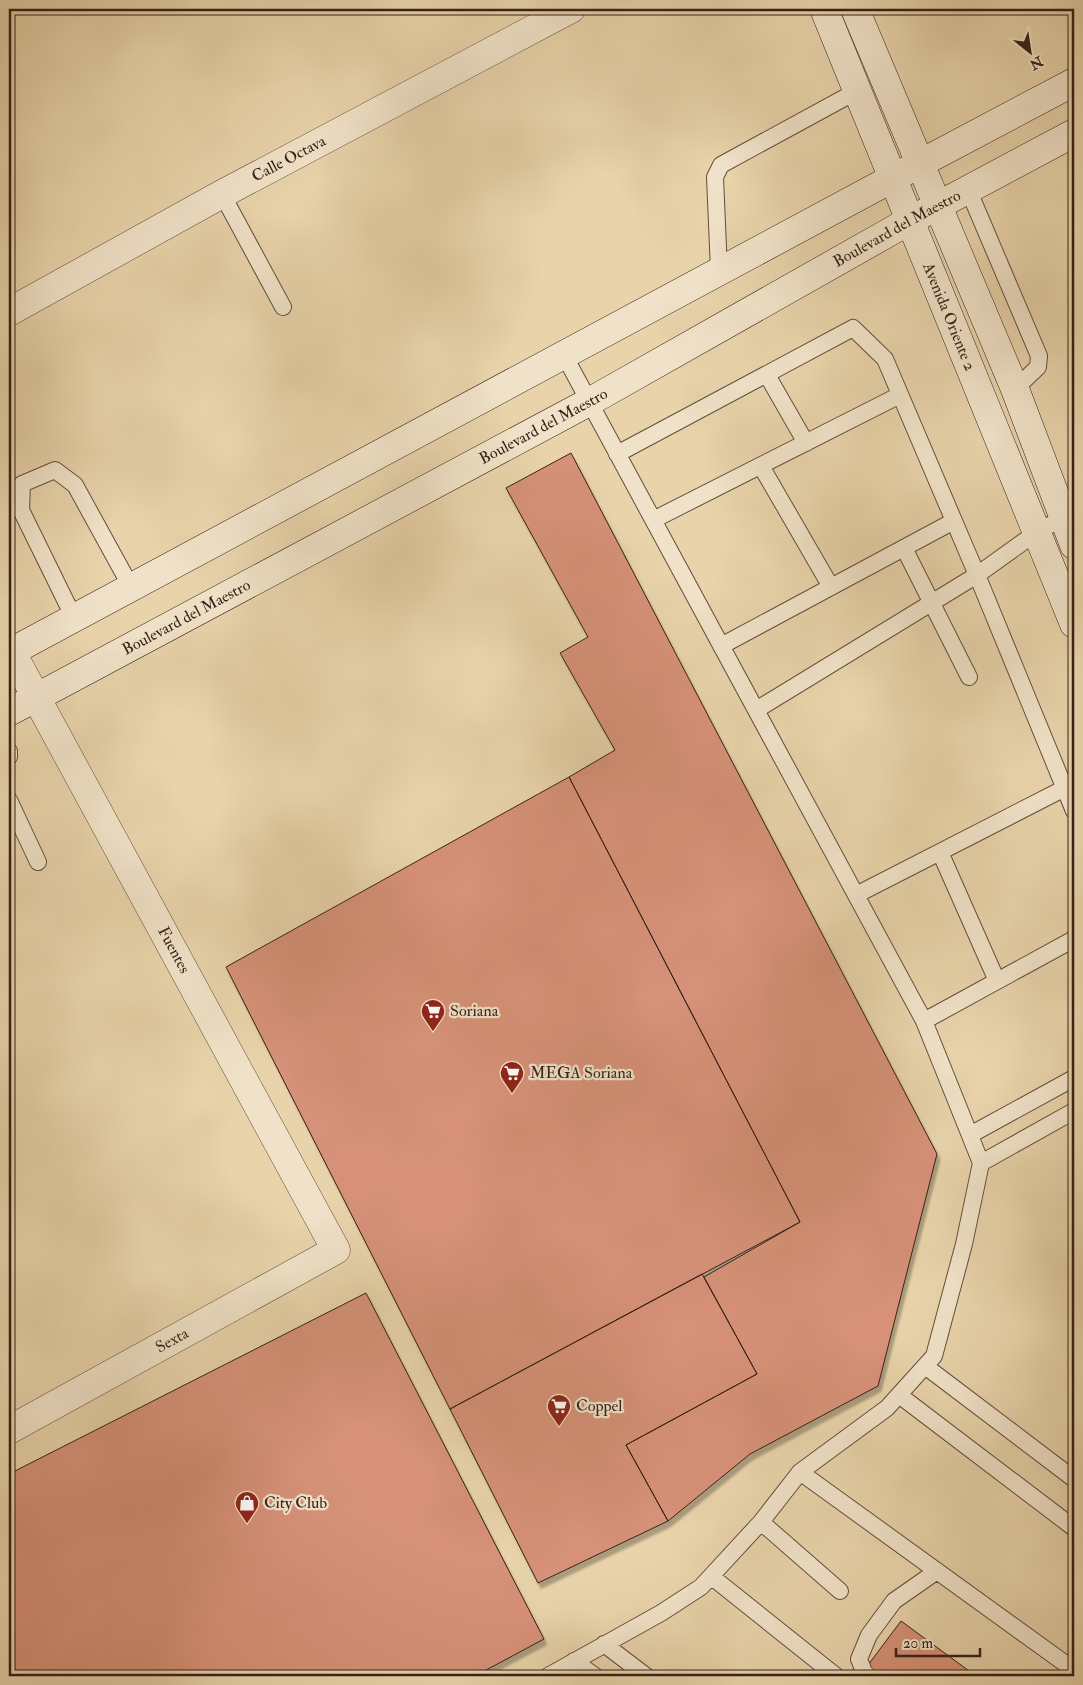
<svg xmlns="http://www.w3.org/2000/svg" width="1083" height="1685" viewBox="0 0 1083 1685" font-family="'IM FELL Double Pica',serif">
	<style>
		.building { fill: #d69178; stroke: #372118; filter: url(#shadow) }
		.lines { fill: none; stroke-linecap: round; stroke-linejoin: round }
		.service-casing { stroke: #634e3c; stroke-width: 18 }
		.minor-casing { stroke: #634e3c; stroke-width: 29 }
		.secondary-casing { stroke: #372118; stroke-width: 29 }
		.service { stroke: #f0e2c8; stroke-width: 16 }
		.minor { stroke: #f0e2c8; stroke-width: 28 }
		.secondary { stroke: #f0e2c8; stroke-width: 28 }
		.labels { text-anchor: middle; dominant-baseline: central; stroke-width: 4.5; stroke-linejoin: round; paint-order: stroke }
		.street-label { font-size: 16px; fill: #372118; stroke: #f0e2c8 }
		.poi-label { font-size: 16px; fill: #372118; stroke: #f0e2c8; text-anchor: start }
	</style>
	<defs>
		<filter id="shadow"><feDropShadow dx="3" dy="5.5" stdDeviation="1" flood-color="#0004"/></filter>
	</defs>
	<rect width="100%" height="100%" fill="#e8d3aa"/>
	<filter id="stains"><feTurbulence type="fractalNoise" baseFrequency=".004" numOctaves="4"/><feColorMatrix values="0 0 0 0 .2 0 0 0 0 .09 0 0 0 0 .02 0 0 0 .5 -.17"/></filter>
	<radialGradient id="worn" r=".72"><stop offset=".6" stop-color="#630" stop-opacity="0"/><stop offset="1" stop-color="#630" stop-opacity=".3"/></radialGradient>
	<path class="building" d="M571 453 937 1154 878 1386 750 1454 668 1521 626 1445 757 1374 704 1277 800 1222 569 777 615 750 560 653 588 637 506 488Z
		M569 777 800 1222 450 1409 226 967Z
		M702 1274 757 1374 626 1445 668 1521 538 1583 450 1409Z
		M366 1293 544 1639 475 1676H9V1474Z
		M901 1621 976 1676H875L868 1665Z"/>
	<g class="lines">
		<g class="service-casing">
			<path id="service" d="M968 189 1039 356 1038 367 1015 389
				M222 194 283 307
				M719 271 715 177 721 165 857 91
				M767 375 806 443
				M617 454 853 328 885 359 977 575 1074 811
				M761 466 831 587
				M653 520 900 395
				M904 548 969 677
				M74 618 21 510 22 484 55 470 75 485 131 587
				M721 646 954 521
				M756 710 977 575 1037 532 1063 518
				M9 751V757
				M9 800 38 862
				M940 852 997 981
				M856 895 1065 788
				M924 1021 1074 939
				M970 1135 1074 1078
				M981 1163 1074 1111
				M925 1366 1074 1479
				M899 1395 1074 1528
				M800 1472 1074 1670
				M761 1522 840 1591
				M712 1577 836 1676
				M604 1644 646 1676
				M574 1661 595 1676
				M548 1676 661 1613 701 1587 761 1522 800 1472 887 1408 934 1356 964 1244 981 1163 924 1021 564 355
				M868 1676 864 1672 859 1659 869 1635 894 1601 937 1571"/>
		</g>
		<g class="minor-casing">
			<g id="minor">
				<path id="s1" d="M9 312 222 194 571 9"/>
				<path id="s2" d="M9 1430 336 1250 11 651"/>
			</g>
		</g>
		<g class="secondary-casing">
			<g id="secondary">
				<path id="s3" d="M824 9 1074 624"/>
				<path d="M855 9 1015 389 1074 545"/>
				<path d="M9 653 921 163 1074 82"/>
				<path id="s4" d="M9 712 589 402 909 221 1074 133"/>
			</g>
		</g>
		<use href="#service" class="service"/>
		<use href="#minor" class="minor"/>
		<use href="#secondary" class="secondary"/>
	</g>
	<defs>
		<g id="supermarket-pin" transform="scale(1.25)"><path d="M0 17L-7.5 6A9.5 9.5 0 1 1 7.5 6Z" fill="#8f2418" stroke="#f0e2c8"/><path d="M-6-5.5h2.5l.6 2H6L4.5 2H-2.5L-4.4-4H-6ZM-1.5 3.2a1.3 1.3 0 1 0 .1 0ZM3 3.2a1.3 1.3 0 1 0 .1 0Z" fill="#fff"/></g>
		<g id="shop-pin" transform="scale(1.25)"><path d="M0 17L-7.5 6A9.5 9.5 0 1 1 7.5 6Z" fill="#8f2418" stroke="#f0e2c8"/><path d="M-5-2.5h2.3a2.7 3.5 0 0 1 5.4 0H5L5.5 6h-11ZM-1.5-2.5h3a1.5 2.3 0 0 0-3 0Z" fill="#fff"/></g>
	</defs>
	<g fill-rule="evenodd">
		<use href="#supermarket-pin" x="433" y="1011"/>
		<use href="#supermarket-pin" x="512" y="1073"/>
		<use href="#supermarket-pin" x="559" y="1406"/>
		<use href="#shop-pin" x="247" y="1503"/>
	</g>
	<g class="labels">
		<g class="street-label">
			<text stroke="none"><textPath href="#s1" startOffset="319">Calle Octava</textPath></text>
			<text stroke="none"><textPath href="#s4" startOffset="1011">Boulevard del Maestro</textPath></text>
			<text stroke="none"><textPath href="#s3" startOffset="332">Avenida Oriente 2</textPath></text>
			<text stroke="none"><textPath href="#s4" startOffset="606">Boulevard del Maestro</textPath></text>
			<text stroke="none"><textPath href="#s4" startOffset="201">Boulevard del Maestro</textPath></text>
			<text transform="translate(174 950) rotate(62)">Fuentes</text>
			<text stroke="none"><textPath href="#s2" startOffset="186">Sexta</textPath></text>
		</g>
		<g class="poi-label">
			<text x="450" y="1011">Soriana</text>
			<text x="530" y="1073">MEGA Soriana</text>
			<text x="576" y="1406">Coppel</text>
			<text x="264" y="1503">City Club</text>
		</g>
	</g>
	<rect width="1083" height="1685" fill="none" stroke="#e8d3aa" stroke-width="30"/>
	<rect x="10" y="10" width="1063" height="1665" fill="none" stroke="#372118" stroke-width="2.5"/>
	<rect x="15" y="15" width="1053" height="1655" fill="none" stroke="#372118"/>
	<g transform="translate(1030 52) rotate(150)" stroke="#f0e2c8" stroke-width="4" paint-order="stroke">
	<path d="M0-4L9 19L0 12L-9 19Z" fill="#372118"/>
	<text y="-8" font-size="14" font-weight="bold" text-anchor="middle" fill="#372118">N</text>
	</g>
	<path d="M896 1648v8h84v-8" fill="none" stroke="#372118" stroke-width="2.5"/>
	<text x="903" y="1648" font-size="15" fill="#372118" stroke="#f0e2c8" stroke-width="4" paint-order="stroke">20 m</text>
	<rect width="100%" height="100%" filter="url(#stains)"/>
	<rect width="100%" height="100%" fill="url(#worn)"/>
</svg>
